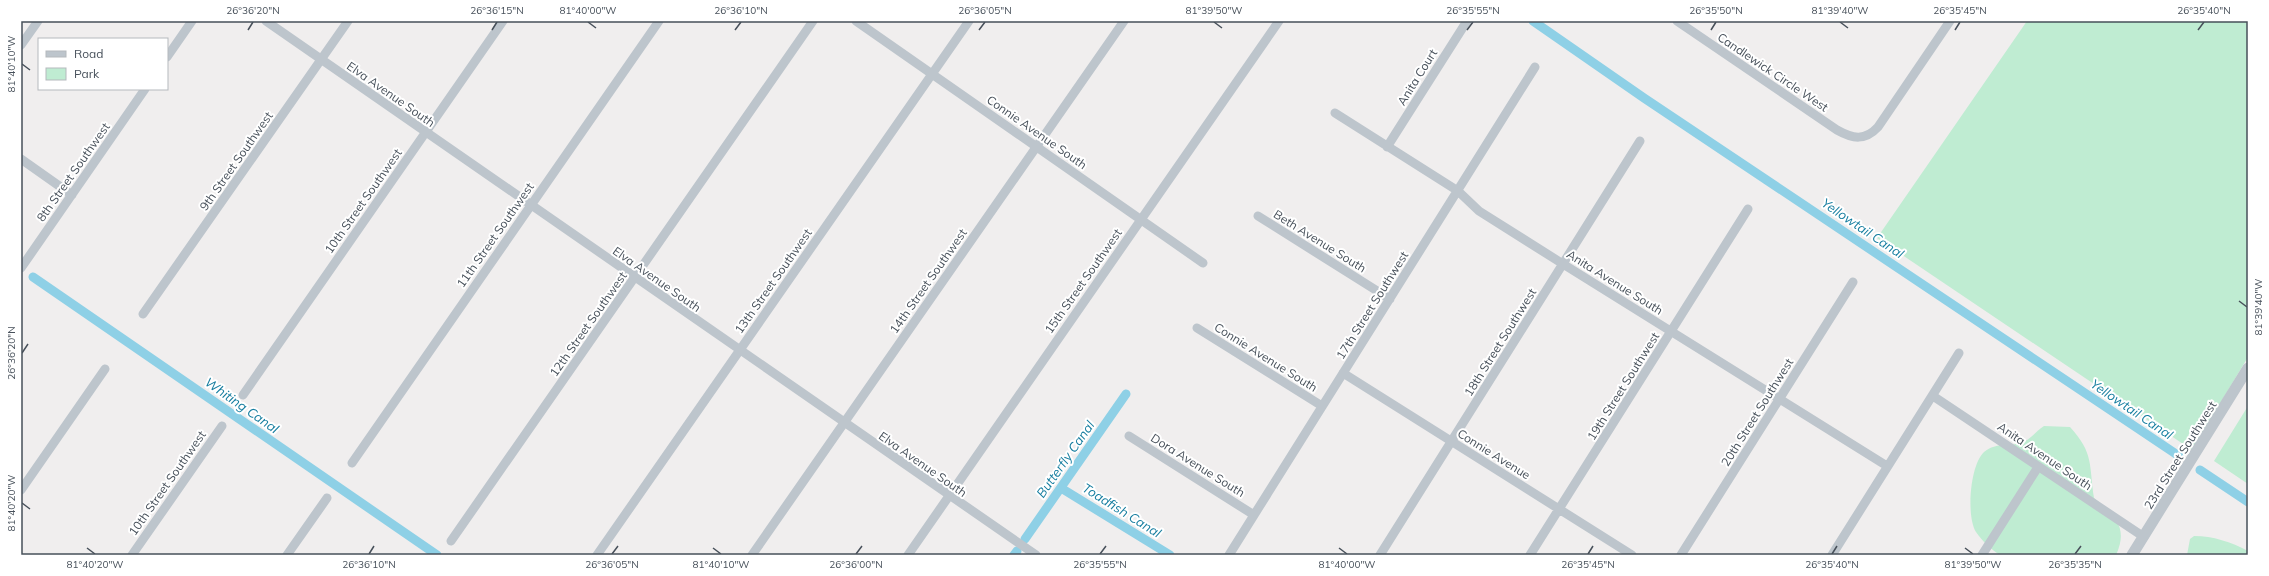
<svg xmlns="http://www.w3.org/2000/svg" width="2269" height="576" viewBox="0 0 2269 576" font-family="Mulish,sans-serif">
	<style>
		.green { fill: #bfecd2 }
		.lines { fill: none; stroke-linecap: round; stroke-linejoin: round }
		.canal { stroke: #8ed0e6; stroke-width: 9 }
		.minor { stroke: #bdc5cc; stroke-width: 9 }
		.tertiary { stroke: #bdc5cc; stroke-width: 11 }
		.ticks { fill: none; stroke: #47505a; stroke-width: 1.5 }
		.labels { text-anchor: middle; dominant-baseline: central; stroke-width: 4; stroke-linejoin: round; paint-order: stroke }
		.street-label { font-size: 12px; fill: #47505a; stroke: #fff }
		.water-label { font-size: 13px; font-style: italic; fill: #157d9f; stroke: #fff }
		.neatline { fill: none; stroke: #47505a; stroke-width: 1.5 }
		.ticks-label { font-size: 10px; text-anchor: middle; fill: #47505a }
	</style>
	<rect width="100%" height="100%" fill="#f0eeee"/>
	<path class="green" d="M2027 21H2248V357L2192 450 1877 238Z
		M2248 406V484L2214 461Z
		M2044 426 2070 427C2094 453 2089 465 2094 498 2114 515 2129 527 2116 555H2000C1991 549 1982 541 1976 532 1966 516 1970 465 1984 452 1997 441 2011 448 2025 441 2032 438 2037 430 2044 426Z
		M2194 536C2213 536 2231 542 2248 551V555H2187L2190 539Z"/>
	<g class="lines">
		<path class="canal" d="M1533 21 1644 98 2179 456
			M33 277 437 555
			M2200 470 2248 502
			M1061 488 1170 555
			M1025 539 1126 394
			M1014 555 1017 551"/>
		<path class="minor" d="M266 21 1036 555
			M856 21 1203 263
			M1677 21 1837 130C1853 139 1865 141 1878 127L1950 21
			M21 45 38 21
			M167 57 192 21
			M1335 113 1458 191 1479 211 1563 264 1887 466
			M1387 147 1467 21
			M21 159 72 195
			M1258 216 1390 299
			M21 268 145 89
			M143 314 348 21
			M1197 328 1322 406
			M1343 373 1632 555
			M243 395 503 21
			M1933 396 2144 537
			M1129 436 1254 515
			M352 463 659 21
			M21 490 105 369
			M451 541 813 21
			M132 555 222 426
			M287 555 327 498
			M597 555 969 21
			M752 555 1124 21
			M908 555 1279 21
			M1229 555 1535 67
			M1380 555 1640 141
			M1530 555 1748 209
			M1681 555 1853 282
			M1832 555 1959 353
			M1982 555 2038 467"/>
		<path class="tertiary" d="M2132 555 2248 368"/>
	</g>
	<path class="ticks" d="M588 22 596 28M1214 22 1222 28M1840 22 1848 28M248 30 253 22M492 30 497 22M735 30 741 22M979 30 985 22M1467 30 1473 22M1711 30 1716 22M1955 30 1960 22M2198 30 2204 22M22 64 30 70M2239 301 2247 307M22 353 28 344M22 503 30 509M87 548 95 554M713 548 721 554M1339 548 1347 554M1965 548 1973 554M369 554 374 546M612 554 618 546M856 554 862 546M1100 554 1106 546M1588 554 1593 546M1832 554 1837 546M2075 554 2081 546"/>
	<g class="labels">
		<g class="street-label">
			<text transform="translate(1773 72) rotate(34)">Candlewick Circle West</text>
			<text transform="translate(1417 77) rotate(-58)">Anita Court</text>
			<text transform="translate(391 94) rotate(35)">Elva Avenue South</text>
			<text transform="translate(1037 132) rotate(35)">Connie Avenue South</text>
			<text transform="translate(236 161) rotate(-55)">9th Street Southwest</text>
			<text transform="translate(73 172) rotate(-55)">8th Street Southwest</text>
			<text transform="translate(363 201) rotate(-55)">10th Street Southwest</text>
			<text transform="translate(495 235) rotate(-55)">11th Street Southwest</text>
			<text transform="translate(1320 241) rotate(32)">Beth Avenue South</text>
			<text transform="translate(657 279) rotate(35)">Elva Avenue South</text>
			<text transform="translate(773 281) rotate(-55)">13th Street Southwest</text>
			<text transform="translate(928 281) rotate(-55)">14th Street Southwest</text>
			<text transform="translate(1083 281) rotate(-55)">15th Street Southwest</text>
			<text transform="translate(1615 282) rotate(32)">Anita Avenue South</text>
			<text transform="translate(1372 305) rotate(-58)">17th Street Southwest</text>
			<text transform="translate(588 324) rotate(-55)">12th Street Southwest</text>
			<text transform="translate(1500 342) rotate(-58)">18th Street Southwest</text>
			<text transform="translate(1266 357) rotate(32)">Connie Avenue South</text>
			<text transform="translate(1623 386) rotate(-58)">19th Street Southwest</text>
			<text transform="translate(1757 412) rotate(-58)">20th Street Southwest</text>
			<text transform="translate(1494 454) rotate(32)">Connie Avenue</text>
			<text transform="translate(2180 455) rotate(-58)">23rd Street Southwest</text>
			<text transform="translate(2045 456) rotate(34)">Anita Avenue South</text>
			<text transform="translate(923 464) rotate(35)">Elva Avenue South</text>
			<text transform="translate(1198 465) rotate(32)">Dora Avenue South</text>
			<text transform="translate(167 483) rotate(-55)">10th Street Southwest</text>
		</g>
		<g class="water-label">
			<text transform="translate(1863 228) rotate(34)">Yellowtail Canal</text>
			<text transform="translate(242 405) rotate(35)">Whiting Canal</text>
			<text transform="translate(2132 409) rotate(34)">Yellowtail Canal</text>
			<text transform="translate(1065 459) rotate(-55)">Butterfly Canal</text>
			<text transform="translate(1122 510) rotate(32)">Toadfish Canal</text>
		</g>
	</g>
	<rect width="2269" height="576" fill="none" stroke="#ffffff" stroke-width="44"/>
	<rect x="38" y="38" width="130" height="52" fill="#ffffff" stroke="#b5b9bd"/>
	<rect x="46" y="51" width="20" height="6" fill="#bdc5cc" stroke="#b5b9bd"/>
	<text x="74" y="58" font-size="12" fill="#47505a">Road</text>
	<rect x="46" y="68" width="20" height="12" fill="#bfecd2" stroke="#b5b9bd"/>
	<text x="74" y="78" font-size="12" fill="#47505a">Park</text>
	<rect x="22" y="22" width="2225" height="532" class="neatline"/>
	<g class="ticks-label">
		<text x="253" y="14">26°36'20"N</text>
		<text x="497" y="14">26°36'15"N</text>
		<text x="588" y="14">81°40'00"W</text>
		<text x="741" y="14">26°36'10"N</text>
		<text x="985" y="14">26°36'05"N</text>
		<text x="1214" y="14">81°39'50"W</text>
		<text x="1473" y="14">26°35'55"N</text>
		<text x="1716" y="14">26°35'50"N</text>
		<text x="1840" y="14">81°39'40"W</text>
		<text x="1960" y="14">26°35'45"N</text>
		<text x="2204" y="14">26°35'40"N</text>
		<text transform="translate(11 64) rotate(-90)" y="4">81°40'10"W</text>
		<text transform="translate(2258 307) rotate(-90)" y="4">81°39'40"W</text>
		<text transform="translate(11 353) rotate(-90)" y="4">26°36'20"N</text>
		<text transform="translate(11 503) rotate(-90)" y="4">81°40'20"W</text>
		<text x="95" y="568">81°40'20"W</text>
		<text x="369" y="568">26°36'10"N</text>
		<text x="612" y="568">26°36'05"N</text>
		<text x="721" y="568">81°40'10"W</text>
		<text x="856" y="568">26°36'00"N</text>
		<text x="1100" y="568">26°35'55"N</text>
		<text x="1347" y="568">81°40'00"W</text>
		<text x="1588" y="568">26°35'45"N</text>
		<text x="1832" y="568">26°35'40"N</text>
		<text x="1973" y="568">81°39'50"W</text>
		<text x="2075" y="568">26°35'35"N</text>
	</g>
</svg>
